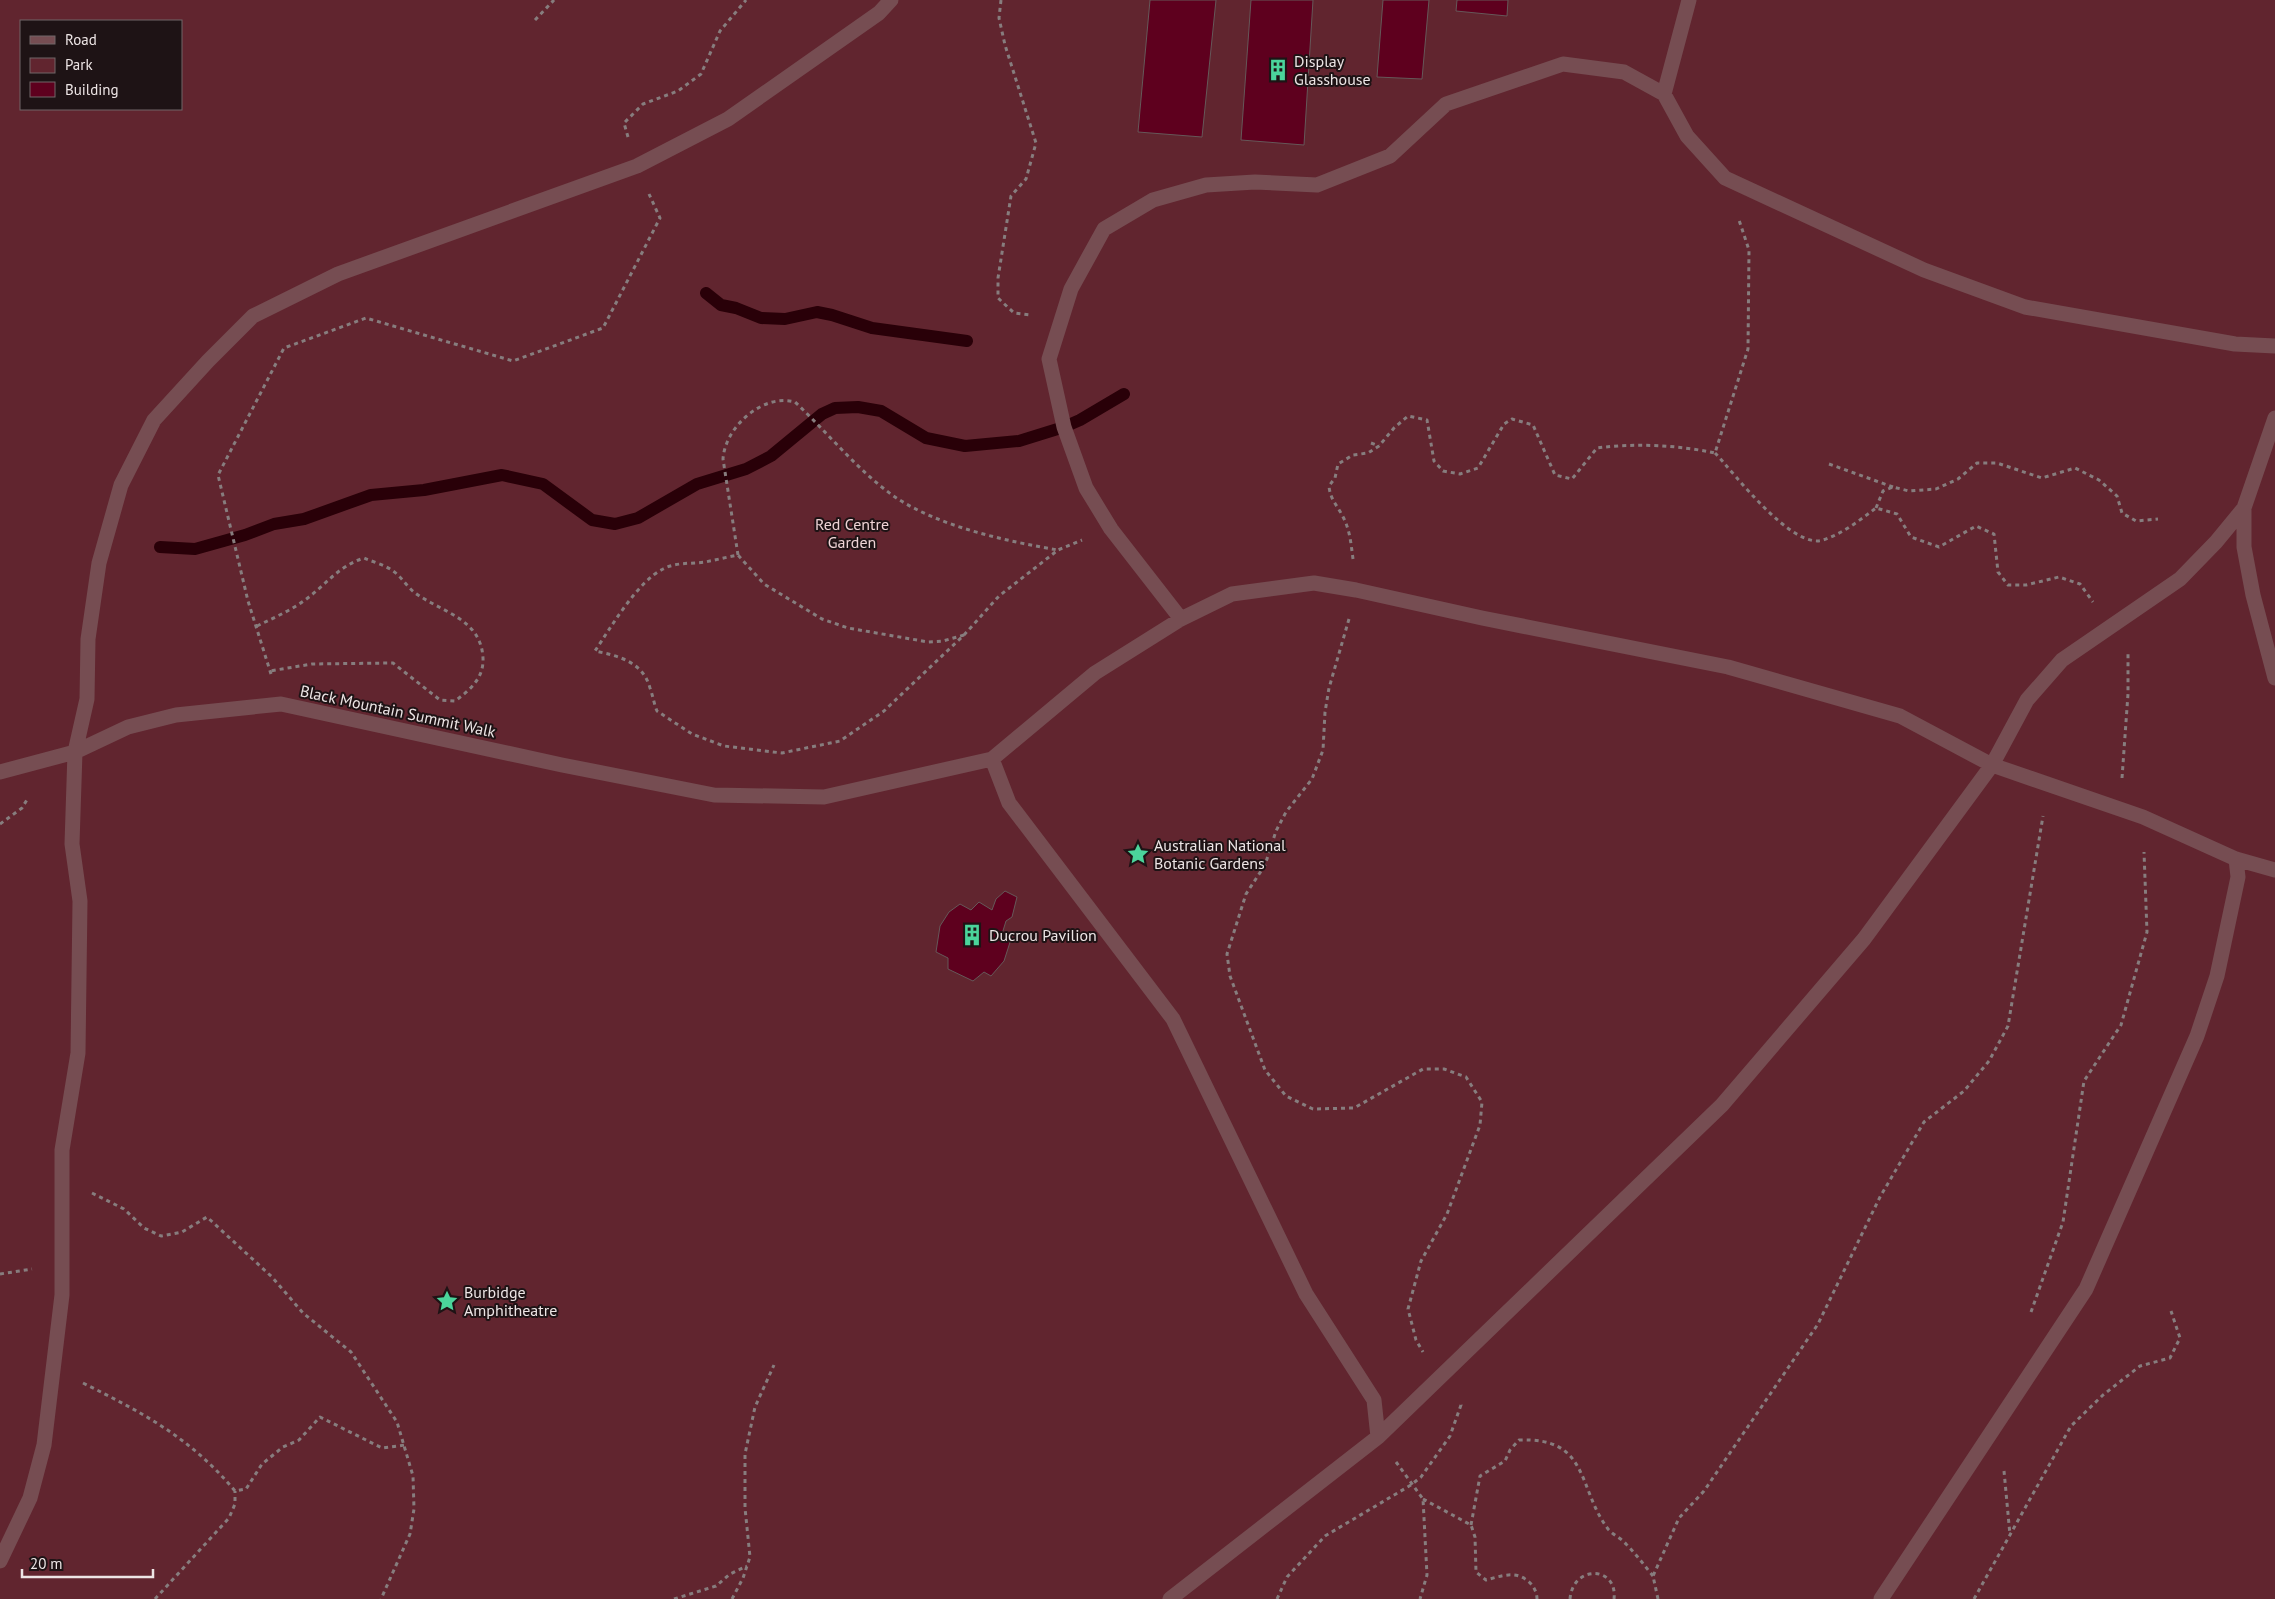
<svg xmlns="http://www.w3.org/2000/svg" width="2275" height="1599" viewBox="0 0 2275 1599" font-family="'PT Sans',sans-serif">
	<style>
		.green { fill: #61252f; fill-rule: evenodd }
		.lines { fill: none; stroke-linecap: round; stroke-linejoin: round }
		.stream { stroke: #290008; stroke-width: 12 }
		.building { fill: #5e001e; stroke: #665859 }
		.path { stroke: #877d7e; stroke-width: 3; stroke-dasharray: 4 4; stroke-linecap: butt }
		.minor { stroke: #764d52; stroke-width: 15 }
		.labels { text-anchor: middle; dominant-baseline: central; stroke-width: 4; stroke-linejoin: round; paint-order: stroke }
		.poi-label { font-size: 16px; fill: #ede5e5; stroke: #1e1315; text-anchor: start }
		.park-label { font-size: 16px; fill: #eed3d5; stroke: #1e1315 }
		.street-label { font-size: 16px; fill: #ede5e5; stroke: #1e1315 }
	</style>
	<rect width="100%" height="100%" fill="#281d1e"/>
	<path class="green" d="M0 0H2275V1599H0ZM21 21H181V109H21Z"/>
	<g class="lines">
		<path class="stream" d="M706 293 721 305 736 308 761 318 785 319 817 312 832 315 872 328 967 341
			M160 547 195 549 245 535 274 524 304 519 371 495 424 490 502 475 543 484 592 520 615 524 638 518 697 484 746 469 771 456 822 414 835 408 858 407 881 411 926 438 965 446 1019 441 1064 427 1080 420 1124 394"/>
	</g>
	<path class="building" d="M1150 0H1216L1202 137 1138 132Z
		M1251 0H1313L1304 145 1241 140Z
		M1383 0H1429L1422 79 1377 77Z
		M1457 0H1508L1507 16 1456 11Z
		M1005 891 1017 897 1012 917 1006 921 1002 934 1012 936 1004 961 991 976 984 972 973 981 948 969V958L936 952 940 926 949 912 960 904 971 910 979 902 992 910 996 899Z"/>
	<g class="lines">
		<path class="path" d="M1001 0 999 18 1005 45 1036 143 1026 179 1011 196 998 278V298L1014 313 1031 315
			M535 20 554 0
			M628 137 624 123 643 104 678 91 701 74 720 31 746 0
			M1371 443 1379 446
			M1715 453C1735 474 1792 550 1823 540 1842 534 1860 520 1876 508L1897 514 1911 537 1939 547 1976 526 1994 534 1998 572 2008 585H2026L2059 577 2080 584 2093 602
			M1829 464 1893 487
			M1876 508 1883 491 1893 487 1909 491 1936 489 1958 479 1977 463H1997L2042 478 2075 468 2099 480 2117 496 2122 513 2136 521 2158 519
			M738 555 723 459C725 427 763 393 795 402 828 433 858 471 895 497 940 527 1006 541 1058 550
			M1353 559C1351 544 1350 529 1342 515 1337 505 1330 499 1329 486L1335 478 1338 464 1353 455 1368 453 1379 446 1394 428 1408 416 1427 420 1434 461 1443 471 1460 474 1478 468 1504 424 1512 419 1533 425 1555 475 1572 479 1597 448C1634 443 1678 445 1715 453L1748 349 1749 250 1739 220
			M1349 619 1329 688 1325 712 1323 750 1312 779 1286 812 1276 831 1265 865 1246 894 1227 954 1230 976 1265 1070 1286 1096 1313 1109 1354 1108 1423 1069H1444L1466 1077 1482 1102 1480 1125 1447 1214 1421 1261 1408 1309 1416 1340 1423 1352
			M257 626C273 618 290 611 305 600 327 584 337 567 364 558 373 562 385 565 393 571 402 577 408 589 418 595 445 613 481 620 483 658 484 678 470 690 455 701L440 700 393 663 312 664 270 671
			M964 635 943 641 928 642 848 628 822 619 764 584 738 555C727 557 716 560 705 562 691 564 676 562 663 569 638 581 611 627 595 651 619 656 643 662 650 688 653 696 654 704 657 711L692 734 724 746 782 753 840 741 884 711 964 635 999 596 1058 550 1082 540
			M271 674 248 601 218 475 284 348 366 318 513 361 603 328 660 218 649 194
			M2122 778 2128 694V652
			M0 824 22 808 28 798
			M92 1193 124 1209 144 1228 161 1236 182 1232 207 1217 272 1277 303 1313 351 1352 397 1422 413 1476 414 1509 410 1534 381 1599
			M0 1274 32 1269
			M2031 1312 2063 1222 2084 1081 2121 1025 2147 932 2144 852
			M83 1383C143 1413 191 1438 235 1491L246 1489 262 1464 283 1447 299 1440 320 1417 382 1448 405 1445
			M1396 1462 1423 1499 1427 1575 1420 1599
			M2004 1471 2010 1535
			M1423 1499 1471 1525 1475 1537 1476 1572 1486 1580C1494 1578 1505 1574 1514 1575 1526 1576 1537 1587 1537 1599
			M1471 1525 1480 1476 1505 1461 1510 1450 1519 1440C1590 1437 1577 1488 1608 1529 1613 1535 1621 1538 1626 1544 1636 1554 1644 1565 1653 1576
			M155 1599 229 1518 235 1504V1491
			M674 1599 716 1586 730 1574 747 1566
			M732 1599 743 1578 750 1557 745 1508V1454L755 1407 774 1365
			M1277 1599 1287 1577 1325 1536 1411 1485 1421 1477 1450 1436 1461 1405 1459 1402
			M1570 1599C1573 1564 1618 1566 1614 1599
			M1658 1599 1653 1576 1679 1518 1704 1491 1818 1324 1880 1197 1924 1122 1964 1091 1989 1061 2008 1026 2043 816
			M1974 1599 2071 1426 2103 1395 2140 1366 2170 1358 2180 1338 2171 1311"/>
		<path class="minor" d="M1689 0 1664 94 1687 136 1725 178 1924 270 2025 307 2235 344 2275 346
			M2275 418 2244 508V547L2253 595 2275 678
			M1181 619 1111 529 1086 488 1064 427 1049 359 1071 289 1104 229 1153 200 1206 185 1255 182 1317 185 1390 156 1446 104 1563 64 1624 72 1664 94
			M992 759 1009 803 1173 1019 1306 1294 1374 1400 1378 1437
			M0 772 75 752 128 727 176 715 281 704 562 765 714 795 824 797 992 759 1095 673 1181 619 1232 594 1314 583 1356 590 1482 618 1728 667 1900 716 1992 765 2027 700 2062 660 2180 579 2216 542 2244 508
			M0 1561 30 1498 44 1445 62 1295V1150L78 1053 80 901 72 844 75 752 87 699 88 639 99 563 121 485 154 420 208 361 253 316 338 274 637 166 728 119 879 13 891 0
			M1170 1599 1378 1437 1722 1105 1864 939 1992 765 2143 817 2236 859 2275 870
			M1881 1599 2086 1289 2197 1036 2217 976 2238 877 2236 859"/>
	</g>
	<defs>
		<g id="building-bare" transform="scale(1.725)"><path d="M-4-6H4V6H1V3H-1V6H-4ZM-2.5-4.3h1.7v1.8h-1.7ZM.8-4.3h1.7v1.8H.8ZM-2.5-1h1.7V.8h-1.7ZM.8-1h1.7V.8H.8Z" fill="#4bd49b" stroke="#1e1315" stroke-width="2.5" paint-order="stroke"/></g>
		<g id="sight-bare" transform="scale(1.725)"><path d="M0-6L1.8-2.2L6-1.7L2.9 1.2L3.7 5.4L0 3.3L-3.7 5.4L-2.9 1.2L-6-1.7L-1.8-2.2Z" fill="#4bd49b" stroke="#1e1315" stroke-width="2.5" paint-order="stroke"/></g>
	</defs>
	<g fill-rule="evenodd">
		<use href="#building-bare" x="1278" y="70"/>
		<use href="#sight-bare" x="1138" y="854"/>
		<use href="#building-bare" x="972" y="935"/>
		<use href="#sight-bare" x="447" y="1301"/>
	</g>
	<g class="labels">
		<g class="poi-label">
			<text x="1294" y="61">Display<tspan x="1294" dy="18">Glasshouse</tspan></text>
			<text x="1154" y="845">Australian National<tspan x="1154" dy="18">Botanic Gardens</tspan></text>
			<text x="989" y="935">Ducrou Pavilion</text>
			<text x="464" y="1292">Burbidge<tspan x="464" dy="18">Amphitheatre</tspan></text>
		</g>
		<g class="park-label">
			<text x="852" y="524">Red Centre<tspan x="852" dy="18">Garden</tspan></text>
		</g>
		<g class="street-label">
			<text transform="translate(398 711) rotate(12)">Black Mountain Summit Walk</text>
		</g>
	</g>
	<rect x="20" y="20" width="162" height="90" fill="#1e1315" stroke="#716768"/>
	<rect x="30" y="36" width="25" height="8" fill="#764d52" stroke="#716768"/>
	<text x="65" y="45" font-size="15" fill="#ede5e5">Road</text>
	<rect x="30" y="58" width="25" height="15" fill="#61252f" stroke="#716768"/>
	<text x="65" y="70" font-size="15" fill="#ede5e5">Park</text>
	<rect x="30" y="82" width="25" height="15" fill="#5e001e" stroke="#716768"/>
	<text x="65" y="95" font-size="15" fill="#ede5e5">Building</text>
	<path d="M22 1569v8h131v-8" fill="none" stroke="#ede5e5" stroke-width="2.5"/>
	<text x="30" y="1569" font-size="15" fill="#ede5e5" stroke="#1e1315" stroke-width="4" paint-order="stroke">20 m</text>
</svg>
